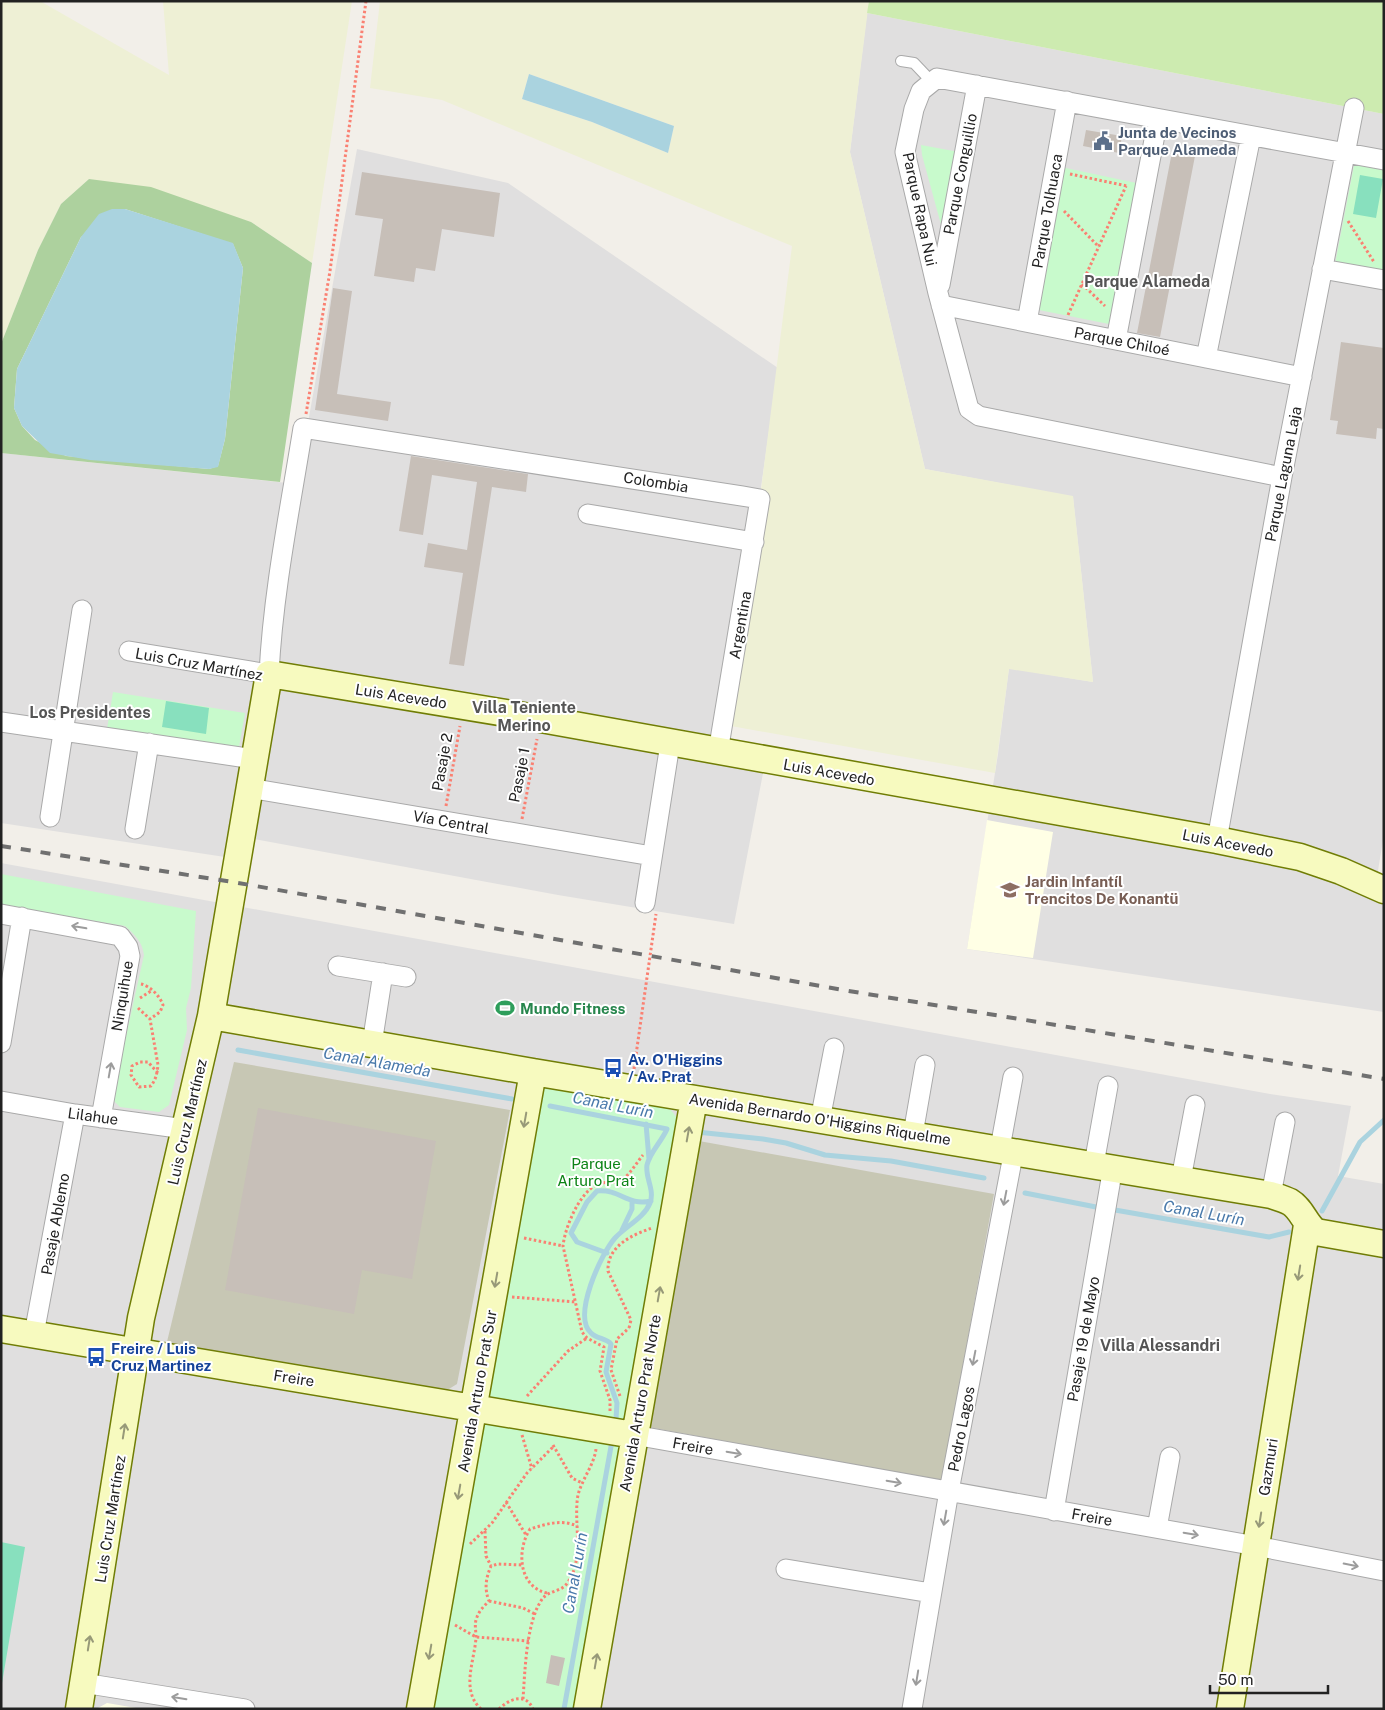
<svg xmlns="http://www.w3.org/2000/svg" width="1385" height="1710" viewBox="0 0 1385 1710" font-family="'Public Sans',sans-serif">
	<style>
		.residential { fill: #e0dfdf }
		.education { fill: #ffffe5 }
		.construction { fill: #c7c7b4 }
		.farmland { fill: #eef0d5; fill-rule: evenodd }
		.grass { fill: #cdebb0 }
		.forest { fill: #add19e; fill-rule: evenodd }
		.park { fill: #c8facc }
		.pitch { fill: #88e0be }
		.water { fill: #aad3df }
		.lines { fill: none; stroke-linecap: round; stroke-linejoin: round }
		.stream { stroke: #aad3df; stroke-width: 5 }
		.building { fill: #c7bfb8 }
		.lane-casing { stroke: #a9a9a9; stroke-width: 12 }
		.street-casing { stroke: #a9a9a9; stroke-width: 21 }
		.secondary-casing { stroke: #707d05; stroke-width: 29 }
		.path { stroke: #fa8072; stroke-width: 3; stroke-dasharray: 2.5 2.5; stroke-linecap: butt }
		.lane { stroke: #fff; stroke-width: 10 }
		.street { stroke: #fff; stroke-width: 19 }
		.secondary { stroke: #f7fabf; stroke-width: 26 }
		.rail { stroke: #707070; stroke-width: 4; stroke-dasharray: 10 10; stroke-linecap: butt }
		.oneway { stroke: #9c9c9c }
		.oneway2 { stroke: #979978 }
		.labels { text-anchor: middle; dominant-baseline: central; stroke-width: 4; stroke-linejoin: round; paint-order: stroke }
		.service-label { font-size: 15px; font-weight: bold; fill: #4e5e75; stroke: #fff; text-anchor: start }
		.street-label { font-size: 15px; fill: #222; stroke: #fff }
		.education-label { font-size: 15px; font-weight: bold; fill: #785e54; stroke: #fff; text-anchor: start }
		.leisure-label { font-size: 15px; font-weight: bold; fill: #27864d; stroke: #fff; text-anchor: start }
		.transit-label { font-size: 15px; font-weight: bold; fill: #164399; stroke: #fff; text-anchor: start }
		.park-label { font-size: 15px; fill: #0c8416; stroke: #fff }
		.neighbourhood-label { font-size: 16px; font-weight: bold; fill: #555; stroke: #fff }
		.water-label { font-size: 16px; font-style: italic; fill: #4a7aab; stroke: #fff }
	</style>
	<rect width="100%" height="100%" fill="#f2efe9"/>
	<path class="residential" d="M867 13 1384 114V834L1374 895 1384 899V1012L967 949 998 754 1009 668 1093 682 1073 497 925 469 850 152Z
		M357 149 508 183 778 368 759 501 715 759 764 768 734 924 558 895 227 834 225 857 1 823V453L297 484Z
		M1 863 1270 1094 1351 1106 1338 1176 1384 1184V1709H1Z"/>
	<path class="education" d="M987 820 1053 832 1033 958 967 949Z
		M107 1703 142 1709H96Z"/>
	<path class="construction" d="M234 1062 510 1110 457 1384 444 1392 166 1346Z
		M699 1141 994 1194 942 1481 648 1427Z"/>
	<path class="farmland" d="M1 1H40L169 75 163 1H352L312 263 251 222 89 179 61 204 38 250 1 344Z
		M380 1H869L850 152 925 469 1073 496 1093 682 1009 669 995 773 731 726 792 246 442 100 370 88ZM529 74 674 126 668 153 592 122 522 99Z"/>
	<path class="grass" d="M869 1H1384V114L867 13Z"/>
	<path class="forest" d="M89 179 151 187 251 222 312 263 280 482 1 453V344L38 250 61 204ZM125 209 233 244 243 268 225 439 218 466 209 469 66 456 35 440 22 426 14 408 17 369 81 237Z"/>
	<path class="park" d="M921 145 959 152 943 232 922 155Z
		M1355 160 1384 165 1383 271 1334 269Z
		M1061 167 1141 184 1114 325 1034 309Z
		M113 692 245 713 239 747 234 750 107 729Z
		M1 874 196 911 191 988 186 1008 187 1030 169 1105 159 1112 120 1107 112 1099 144 955C142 941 135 935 125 926L1 905Z
		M550 1088 660 1107 671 1110 677 1118 573 1709H429L542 1090Z"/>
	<path class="pitch" d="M1360 175 1383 179 1376 218 1353 214Z
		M166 701 209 708 206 734 162 727Z
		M1 1542 25 1547 1 1689Z"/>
	<path class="water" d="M529 74 674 126 668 153 592 122 522 99Z
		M112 209H125L233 243 243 268 225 439 218 467 209 469 90 460 50 453 22 426 14 408 17 369 81 237 99 214Z"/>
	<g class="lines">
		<path class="stream" d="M238 1050 512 1099
			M550 1106 667 1129C662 1141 650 1152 647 1165 645 1178 655 1190 650 1203 644 1218 626 1226 615 1238 601 1254 572 1316 591 1333 597 1339 606 1338 611 1344L606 1372 617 1403 616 1419
			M646 1124 649 1159
			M697 1132 763 1139 786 1143 825 1155 891 1161 984 1178
			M1025 1193 1096 1207
			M1115 1210 1269 1237 1289 1232
			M1322 1211 1360 1142 1384 1120
			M622 1230 632 1209V1202
			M607 1253 577 1242 571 1233 587 1202 597 1191C621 1189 626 1206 651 1201
			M564 1709 612 1441"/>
	</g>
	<path class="building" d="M1086 130 1122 136 1119 153 1083 146Z
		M1172 152 1195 156 1160 337 1137 333Z
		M362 172 500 193 494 237 442 229 435 271 416 268 414 282 374 276 383 219 355 215Z
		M333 288 352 291 337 394 391 402 388 421 315 410Z
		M1341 342 1384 348V429L1377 428 1376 439 1336 434 1338 421 1330 420Z
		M411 456 528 474 526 492 492 487 464 666 449 664 463 573 424 567 428 543 467 550 477 482 432 475 423 535 399 531Z
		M258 1108 436 1141 412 1279 362 1270 354 1314 225 1290Z
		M551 1655 565 1658 559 1686 546 1683Z"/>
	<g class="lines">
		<g class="lane-casing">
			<path id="lane" d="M901 61 914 63 932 82"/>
		</g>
		<g class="street-casing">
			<path id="street" d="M1322 269 1384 280
				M940 285 977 85
				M941 305 1302 377
				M1027 322 1067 101
				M1116 340 1158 119
				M1206 358 1251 136
				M1282 477 979 416 969 409 938 293 905 152 914 109 921 91 937 78 1384 160
				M588 514 754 542
				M129 651 269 674C273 592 290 509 303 428L742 496 760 499 718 752
				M1 722 254 759
				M249 788 652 856
				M50 817 82 610
				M135 829 149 743
				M1217 840 1282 477 1354 108
				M645 903 670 744
				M1 914 120 936 128 947 130 956 101 1118
				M338 966 406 977
				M1 1043 22 917
				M372 1044 383 973
				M1 1101 75 1114 185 1129
				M820 1120 834 1048
				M913 1134 925 1065
				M1000 1148 1013 1077
				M1094 1164 1108 1086
				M1181 1179 1195 1105
				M1271 1195 1285 1122
				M34 1334 75 1114
				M634 1435 1256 1546 1384 1571
				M1054 1511 1113 1167
				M1157 1528 1170 1457
				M786 1569 931 1593
				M83 1683 245 1709
				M912 1709 949 1491 1014 1150"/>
		</g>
		<g class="secondary-casing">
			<path id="secondary" d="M211 1016 533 1072 1271 1195C1277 1197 1284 1199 1290 1202 1302 1209 1305 1224 1316 1232L1384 1244
				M1 1329 634 1435
				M79 1709 141 1318 211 1016 269 674 524 716 1217 840 1300 857 1341 871 1384 890
				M420 1709 533 1072
				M587 1709 694 1099
				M1230 1709 1307 1225"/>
		</g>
		<path class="path" d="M1070 174 1127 186
			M1064 211 1099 247
			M1348 221 1374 262
			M1082 284 1105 306
			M1068 315 1126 186
			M306 414 330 271 366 1
			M446 806 460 726
			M522 819 537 739
			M141 984C150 986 160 996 163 1005L160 1012 150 1019 158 1065C157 1074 156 1079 151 1086L139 1087 131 1075 132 1066 140 1062H148L158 1073
			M140 998 151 991
			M138 1008 150 1019
			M634 1069 656 914
			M524 1238 563 1246
			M512 1297 576 1302
			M629 1328 631 1320 608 1271C607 1246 632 1235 652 1228
			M527 1396 568 1351 587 1338
			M620 1396 611 1370 617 1339 629 1328
			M610 1411V1400L600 1371 604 1347 587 1338 582 1332 563 1246C565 1227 579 1194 596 1185 604 1180 614 1185 623 1179 631 1173 637 1162 643 1155
			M522 1435 532 1469
			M553 1445 572 1478 582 1483
			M506 1502 526 1535
			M485 1531 486 1556 491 1566
			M470 1544 492 1523 527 1473 553 1447
			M547 1593C519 1587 516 1551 530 1529 547 1524 560 1519 577 1526
			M489 1601 523 1608 535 1614
			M455 1625 476 1637 529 1641
			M523 1699C525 1672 526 1620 543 1598 550 1590 562 1592 568 1582 585 1557 573 1522 578 1495 582 1479 594 1465 596 1449
			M481 1709C460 1690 475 1660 476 1637 476 1630 474 1624 477 1617 479 1611 484 1606 489 1601 484 1588 486 1578 491 1566L498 1564 523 1565
			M499 1709C509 1699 526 1692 533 1709"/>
		<use href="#lane" class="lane"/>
		<use href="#street" class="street"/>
		<use href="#secondary" class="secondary"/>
		<path class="rail" d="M1 846 233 882 843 990 1384 1079"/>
	</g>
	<defs><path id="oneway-shaft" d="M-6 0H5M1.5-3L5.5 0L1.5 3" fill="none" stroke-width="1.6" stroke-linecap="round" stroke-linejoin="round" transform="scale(1.25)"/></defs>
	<g class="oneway">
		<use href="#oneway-shaft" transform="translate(79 927) rotate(-170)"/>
		<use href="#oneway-shaft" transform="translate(110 1070) rotate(-80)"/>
		<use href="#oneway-shaft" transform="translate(1005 1198) rotate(101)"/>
		<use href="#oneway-shaft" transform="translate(974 1358) rotate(101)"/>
		<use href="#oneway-shaft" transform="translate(734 1453) rotate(10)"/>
		<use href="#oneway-shaft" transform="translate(894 1482) rotate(10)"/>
		<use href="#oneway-shaft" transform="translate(945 1518) rotate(100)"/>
		<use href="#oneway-shaft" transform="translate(1191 1534) rotate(10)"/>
		<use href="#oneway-shaft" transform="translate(1351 1565) rotate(11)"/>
		<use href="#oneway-shaft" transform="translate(917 1678) rotate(99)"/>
		<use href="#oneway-shaft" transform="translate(179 1698) rotate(-171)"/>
	</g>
	<g class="oneway2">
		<use href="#oneway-shaft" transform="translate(525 1120) rotate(100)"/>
		<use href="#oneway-shaft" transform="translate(688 1134) rotate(-80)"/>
		<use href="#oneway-shaft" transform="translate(1299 1273) rotate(99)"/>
		<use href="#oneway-shaft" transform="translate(496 1280) rotate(100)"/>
		<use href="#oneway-shaft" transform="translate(659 1294) rotate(-80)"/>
		<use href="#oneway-shaft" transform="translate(124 1431) rotate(-81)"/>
		<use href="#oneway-shaft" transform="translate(459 1492) rotate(100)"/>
		<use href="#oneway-shaft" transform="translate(1260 1520) rotate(99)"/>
		<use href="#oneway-shaft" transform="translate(89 1643) rotate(-81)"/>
		<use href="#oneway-shaft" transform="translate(430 1652) rotate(100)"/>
		<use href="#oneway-shaft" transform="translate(596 1661) rotate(-80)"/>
	</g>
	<defs>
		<g id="civic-bare" transform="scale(1.5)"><path d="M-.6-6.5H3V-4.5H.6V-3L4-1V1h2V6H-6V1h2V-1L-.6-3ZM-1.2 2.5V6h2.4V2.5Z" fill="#5c6f8a" stroke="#fff" stroke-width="2.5" paint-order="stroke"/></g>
		<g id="school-bare" transform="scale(1.5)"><path d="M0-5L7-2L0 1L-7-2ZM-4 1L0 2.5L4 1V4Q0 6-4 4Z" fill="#8d6e63" stroke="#fff" stroke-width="2.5" paint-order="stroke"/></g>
		<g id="stadium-bare" transform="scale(1.5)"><path d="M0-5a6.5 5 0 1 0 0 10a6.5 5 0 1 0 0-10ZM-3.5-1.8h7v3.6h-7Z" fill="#2e9e5b" stroke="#fff" stroke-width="2.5" paint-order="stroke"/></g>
		<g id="bus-bare" transform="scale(1.5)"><path d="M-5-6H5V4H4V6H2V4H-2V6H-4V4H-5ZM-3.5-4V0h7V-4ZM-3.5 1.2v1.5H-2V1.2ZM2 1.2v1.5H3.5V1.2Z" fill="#1a4fb4" stroke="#fff" stroke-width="2.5" paint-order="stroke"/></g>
	</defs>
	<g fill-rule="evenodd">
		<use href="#civic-bare" x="1103" y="141"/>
		<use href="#school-bare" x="1010" y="890"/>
		<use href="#stadium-bare" x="505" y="1008"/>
		<use href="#bus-bare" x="613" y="1068"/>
		<use href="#bus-bare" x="96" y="1357"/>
	</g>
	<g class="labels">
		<g class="service-label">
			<text x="1118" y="132">Junta de Vecinos<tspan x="1118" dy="17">Parque Alameda</tspan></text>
		</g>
		<g class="street-label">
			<text transform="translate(960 174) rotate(-79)">Parque Conguillio</text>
			<text transform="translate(920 209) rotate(78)">Parque Rapa Nui</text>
			<text transform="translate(1047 211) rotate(-80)">Parque Tolhuaca</text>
			<text transform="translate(1122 341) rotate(11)">Parque Chiloé</text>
			<text transform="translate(1283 474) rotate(-79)">Parque Laguna Laja</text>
			<text transform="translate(656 482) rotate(9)">Colombia</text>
			<text transform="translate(740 625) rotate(-80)">Argentina</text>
			<text transform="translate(199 664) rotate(10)">Luis Cruz Martínez</text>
			<text transform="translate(401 696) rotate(9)">Luis Acevedo</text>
			<text transform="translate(442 762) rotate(-80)">Pasaje 2</text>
			<text transform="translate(829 772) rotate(10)">Luis Acevedo</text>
			<text transform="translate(519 775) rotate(-79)">Pasaje 1</text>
			<text transform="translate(451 822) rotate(10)">Vía Central</text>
			<text transform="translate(1228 843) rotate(11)">Luis Acevedo</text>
			<text transform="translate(122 996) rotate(-81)">Ninquihue</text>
			<text transform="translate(93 1116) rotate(8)">Lilahue</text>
			<text transform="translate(820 1119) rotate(9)">Avenida Bernardo O'Higgins Riquelme</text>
			<text transform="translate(187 1122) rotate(-77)">Luis Cruz Martínez</text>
			<text transform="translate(55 1224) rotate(-80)">Pasaje Ablemo</text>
			<text transform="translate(1083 1339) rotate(-80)">Pasaje 19 de Mayo</text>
			<text transform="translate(294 1378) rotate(9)">Freire</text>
			<text transform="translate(477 1391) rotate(-80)">Avenida Arturo Prat Sur</text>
			<text transform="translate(640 1403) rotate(-80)">Avenida Arturo Prat Norte</text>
			<text transform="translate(961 1429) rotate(-79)">Pedro Lagos</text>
			<text transform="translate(693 1446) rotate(10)">Freire</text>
			<text transform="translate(1268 1467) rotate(-81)">Gazmuri</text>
			<text transform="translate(1092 1517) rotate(10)">Freire</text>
			<text transform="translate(110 1519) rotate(-81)">Luis Cruz Martínez</text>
		</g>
		<g class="education-label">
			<text x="1025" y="881">Jardin Infantíl<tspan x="1025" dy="17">Trencitos De Konantü</tspan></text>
		</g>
		<g class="leisure-label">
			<text x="520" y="1008">Mundo Fitness</text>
		</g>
		<g class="transit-label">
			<text x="628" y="1059">Av. O'Higgins<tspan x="628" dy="17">/ Av. Prat</tspan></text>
			<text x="111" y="1348">Freire / Luis<tspan x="111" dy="17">Cruz Martinez</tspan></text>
		</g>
		<g class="park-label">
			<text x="596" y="1163">Parque<tspan x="596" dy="17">Arturo Prat</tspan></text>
		</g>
		<g class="neighbourhood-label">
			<text x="1147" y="281">Parque Alameda</text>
			<text x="524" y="707">Villa Teniente<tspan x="524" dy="18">Merino</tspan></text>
			<text x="90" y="712">Los Presidentes</text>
			<text x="1160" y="1345">Villa Alessandri</text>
		</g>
		<g class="water-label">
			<text transform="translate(377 1062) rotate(10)">Canal Alameda</text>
			<text transform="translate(613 1105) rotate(11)">Canal Lurín</text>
			<text transform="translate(1204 1213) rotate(10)">Canal Lurín</text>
			<text transform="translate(575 1573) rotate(-80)">Canal Lurín</text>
		</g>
	</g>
	<rect width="1385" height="1710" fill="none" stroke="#222222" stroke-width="5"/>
	<path d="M1210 1685v8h118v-8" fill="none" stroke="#222222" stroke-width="2.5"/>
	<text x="1218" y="1685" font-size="15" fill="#222222" stroke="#ffffff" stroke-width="4" paint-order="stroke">50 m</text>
</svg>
